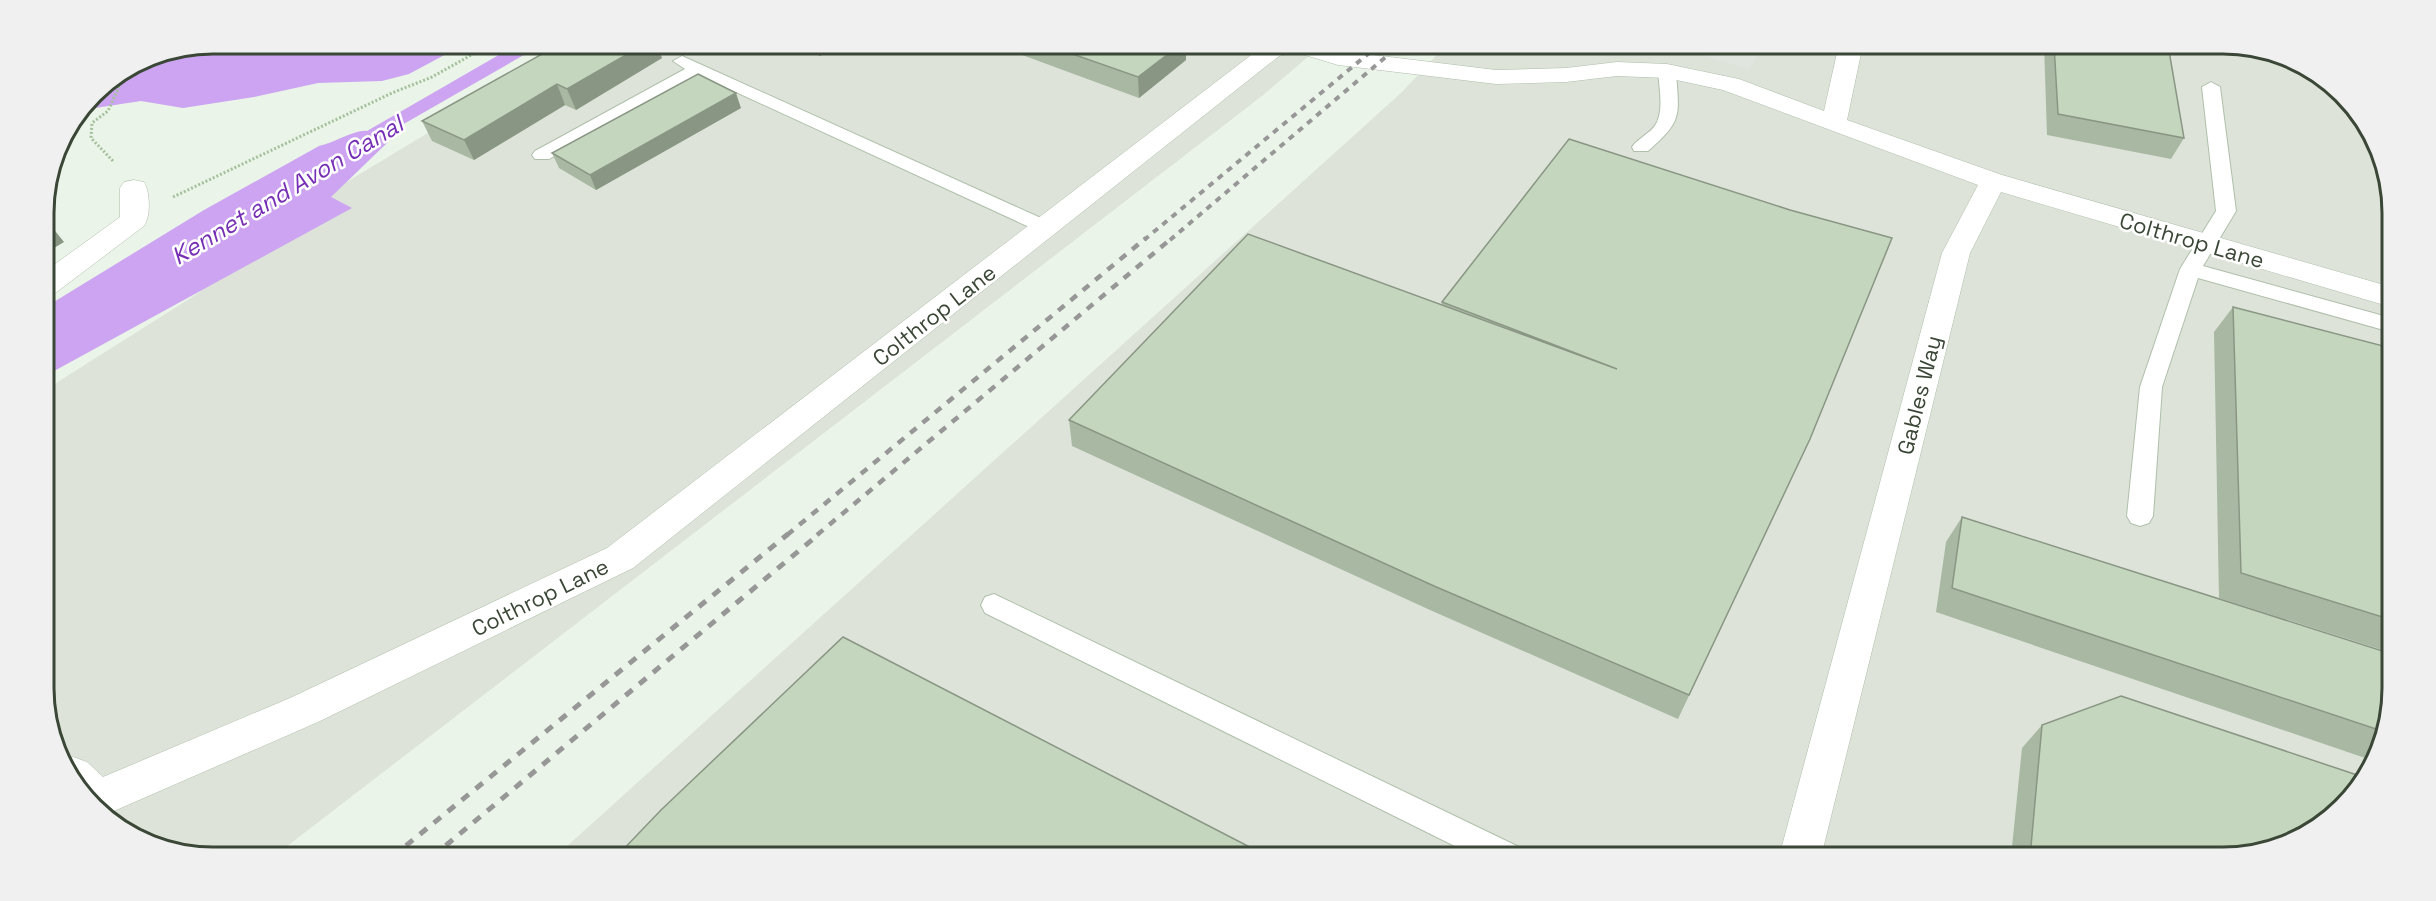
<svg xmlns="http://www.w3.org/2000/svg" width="2436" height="901" viewBox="0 0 2436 901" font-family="'Space Grotesk',sans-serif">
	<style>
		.industrial { fill: #dde3d9 }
		.parking { fill: #e1e5e0 }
		.water { fill: #cca4f1 }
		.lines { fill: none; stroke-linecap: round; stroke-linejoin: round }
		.lane-casing { stroke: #afbfaa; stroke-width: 2 }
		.street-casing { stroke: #afbfaa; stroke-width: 1 }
		.path { stroke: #a4c19b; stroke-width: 3; stroke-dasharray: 2 2; stroke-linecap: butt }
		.lane { fill: #fff; fill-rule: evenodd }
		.street { fill: #fff; fill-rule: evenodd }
		.rail-far2 { stroke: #979797; stroke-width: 4; stroke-dasharray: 6 6; stroke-linecap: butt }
		.rail-far1 { stroke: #979797; stroke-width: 4.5; stroke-dasharray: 8 8; stroke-linecap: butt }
		.rail { stroke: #979797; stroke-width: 5; stroke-dasharray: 9 9; stroke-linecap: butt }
		.wall { fill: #a9b8a3 }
		.shaded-wall { fill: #899684 }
		.building { fill: #c4d6bd; stroke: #899684; stroke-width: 1.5 }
		.labels { text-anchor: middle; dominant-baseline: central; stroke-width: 5; stroke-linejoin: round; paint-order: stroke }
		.street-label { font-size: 22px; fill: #3b4736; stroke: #fff }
		.water-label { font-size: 24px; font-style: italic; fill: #762fb4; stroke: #fff }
		.rim { fill: none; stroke: #3b4736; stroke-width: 3 }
	</style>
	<rect width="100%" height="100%" fill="#eaf4e8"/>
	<path class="industrial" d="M575 44H1323L1262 96 273 857H213L159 849 85 800 47 721 45 390 197 294 345 183Z
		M1447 44H2223L2277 52 2351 101 2391 190 2392 688 2384 742 2327 822 2234 857H555L1402 92Z"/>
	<path class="parking" d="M1662 44H1766L1749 69Z"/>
	<path class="water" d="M213 44H465L409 74 382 81 318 83 254 97 183 108 141 101 82 110 100 86 138 74 182 49Z
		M518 44H543L381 137 388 142 331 197 352 208 45 376 44 308 204 210 319 146C334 143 356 129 367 131Z"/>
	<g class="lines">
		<g class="lane-casing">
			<path id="lane" d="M682 56 1052 223 1055 227 1052 231H1038L699 75 549 159H535L532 155 535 151 685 69 673 61Z
				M1667 66 1676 71C1679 117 1683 120 1648 151H1634L1632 147C1638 138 1651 133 1656 124 1664 110 1659 86 1658 71Z
				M2211 82 2220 87 2236 211 2203 266 2391 318V332L2198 278 2162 387 2153 516 2149 523 2140 526 2131 523 2127 516 2140 387 2180 269 2216 211 2202 87Z
				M994 594 1519 847 1523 857H1477L985 613 981 605 985 597Z"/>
		</g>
		<g class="street-casing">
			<path id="street" d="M1271 44H1317L1341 51 1496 70 1566 68 1617 62 1667 64 1739 79 1824 111 1839 44H1863L1847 120 2002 175 2391 287V307L2001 192 1970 253 1821 857H1779L1942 253 1978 185 1723 90 1667 78 1617 76 1566 82 1496 84 1338 65 1295 52 1279 56 633 568 318 722 107 814 85 800 66 760 73 757 87 762 103 777 290 698 607 548 1263 46Z
				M2248 48 2277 52 2288 59 2280 61 2251 54Z
				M134 180 144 182C150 192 151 216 144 226L54 294 44 296V272L120 217V188L124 182Z"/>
		</g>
		<path class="path" d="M113 161 91 138 92 123 108 111 125 74
			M173 197 392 93 432 77 491 44"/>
		<use href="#lane" class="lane"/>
		<use href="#street" class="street"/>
		<path class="rail-far2" d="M1144 240 1380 44
			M1170 240 1401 44"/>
		<path class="rail-far1" d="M787 535 1146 238
			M817 535 1172 238"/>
		<path class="rail" d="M392 857 788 534
			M432 857 819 534"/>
	</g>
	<path class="wall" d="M560 44 662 58 576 110 565 105 474 160 432 141 422 121Z
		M783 44H838L820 56Z
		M1011 44H1186V60L1139 98 1011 51Z
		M1423 44H1446L1440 49Z
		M2044 44H2162L2184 138 2171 159 2047 135Z
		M741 108 596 190 559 168 552 153Z
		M1442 302 1810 439 1678 719 1430 610 1072 446 1069 420 1441 305Z
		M2233 307 2391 348 2392 653 2219 598 2214 332Z
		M1962 517 2392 688 2384 742 2371 760 1936 612 1946 542Z
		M2042 725 2234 857H2011L2022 748Z"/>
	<path class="shaded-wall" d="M645 44H657L662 58 576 110 567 89Z
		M817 44H838L820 56Z
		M1181 44H1186V60L1139 98 1138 77Z
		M1441 44H1446L1440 49Z
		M557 84 565 105 474 160 464 140Z
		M736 93 741 108 596 190 590 175Z
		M52 227 64 242 44 254V232Z"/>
	<path class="building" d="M560 44H645L567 89 557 84 464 140 422 121Z
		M1044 44H1181L1138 77Z
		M2054 44H2162L2168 45 2184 138 2058 114Z
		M698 74 736 93 590 175 552 153Z
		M1569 139 1790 210 1892 238 1810 439 1689 695 1434 586 1069 420 1248 234 1617 369 1442 302Z
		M44 223 52 227 44 232Z
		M2233 307 2391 348 2392 620 2241 573Z
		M1962 517 2392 654V688L2385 732 1952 588Z
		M843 637 1269 857H616L661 810Z
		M2121 696 2360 776 2327 822 2234 857H2030L2042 725Z"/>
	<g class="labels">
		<g class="street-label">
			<text transform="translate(2192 240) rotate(16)">Colthrop Lane</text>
			<text transform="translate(934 315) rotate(-38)">Colthrop Lane</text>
			<text transform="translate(1919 395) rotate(-76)">Gables Way</text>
			<text transform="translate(540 597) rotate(-26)">Colthrop Lane</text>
		</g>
		<g class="water-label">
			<text transform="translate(287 190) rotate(-31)">Kennet and Avon Canal</text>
		</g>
	</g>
	<path d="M0 0H2436V901H0ZM213 54H2223A159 159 0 0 1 2382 213V688A159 159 0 0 1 2223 847H213A159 159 0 0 1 54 688V213A159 159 0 0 1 213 54Z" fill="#eff0ef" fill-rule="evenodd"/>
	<path class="rim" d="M213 54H2223A159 159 0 0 1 2382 213V688A159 159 0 0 1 2223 847H213A159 159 0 0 1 54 688V213A159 159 0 0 1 213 54Z"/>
</svg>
